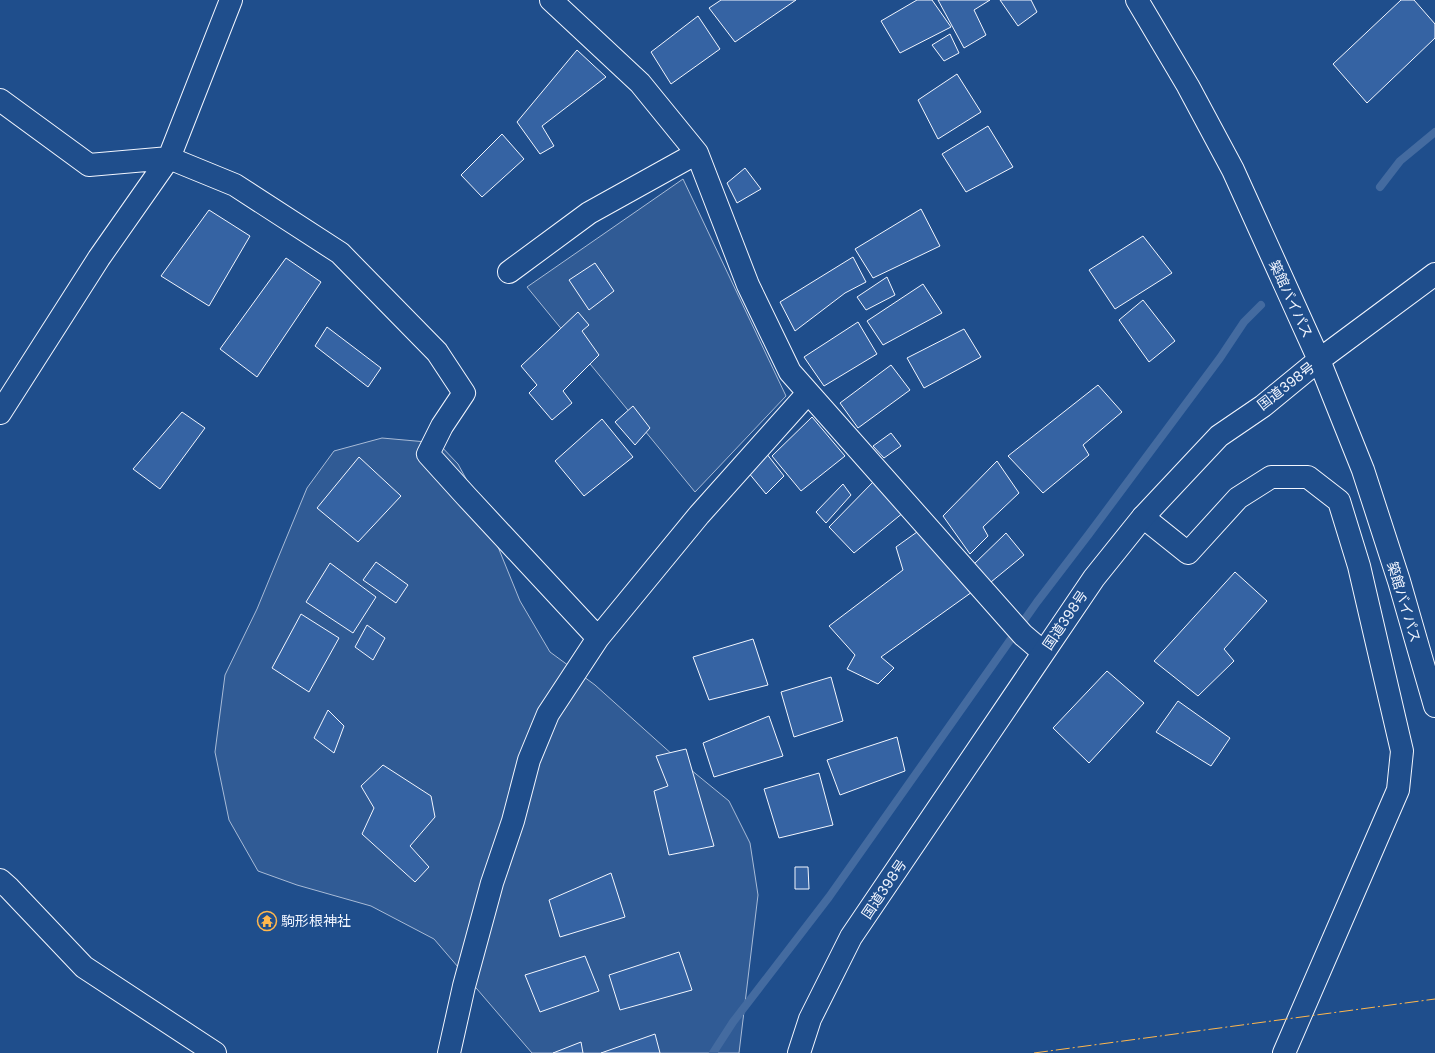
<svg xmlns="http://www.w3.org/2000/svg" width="1435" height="1053" viewBox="0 0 1435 1053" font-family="Poppins,'Noto Sans JP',sans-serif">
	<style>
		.built { fill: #305b95; stroke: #a8bbd7 }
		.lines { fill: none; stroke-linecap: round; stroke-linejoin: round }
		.stream { stroke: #446ba0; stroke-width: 8 }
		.building { fill: #3563a3; stroke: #f2f6ff }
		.minor-casing { stroke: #f2f6ff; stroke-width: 24 }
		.highway-casing { stroke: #f2f6ff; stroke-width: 24 }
		.minor { stroke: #1f4e8c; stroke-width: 22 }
		.highway { stroke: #1f4e8c; stroke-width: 22 }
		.power { stroke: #ffb74d; stroke-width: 1; stroke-dasharray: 14 3 2 3; stroke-linecap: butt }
		.labels { text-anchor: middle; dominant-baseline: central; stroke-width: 3; stroke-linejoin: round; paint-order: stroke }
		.street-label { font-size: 14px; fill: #f2f6ff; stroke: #1f4e8c }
		.poi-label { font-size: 14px; fill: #f2f6ff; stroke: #1f4e8c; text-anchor: start }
	</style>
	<rect width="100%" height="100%" fill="#1f4e8c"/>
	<path class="built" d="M683 179 786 396 695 492 527 287Z
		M382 438 438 443 458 464 483 510 520 601 550 652 595 685 674 756 729 801 750 843 758 895 739 1053H532L434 939 371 906 297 885 258 871 229 820 215 752 225 675 257 609 307 488 334 451Z"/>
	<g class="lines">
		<path class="stream" d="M1380 187 1400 161 1435 132
			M713 1053 733 1022 829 897 1037 602 1089 534 1220 358 1244 322 1261 305"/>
	</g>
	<path class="building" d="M721 0H796L735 42 709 8Z
		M917 0H932L951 27 900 53 881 21Z
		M938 0H990L974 10 986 35 964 48Z
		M1000 0H1031L1037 12 1018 26Z
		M1401 0H1414L1435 24V38L1367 103 1333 64Z
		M698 16 720 49 671 84 651 52Z
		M950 34 959 53 944 61 932 45Z
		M577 50 606 77 542 126 554 146 540 154 517 122Z
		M957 74 981 112 938 139 918 100Z
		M988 126 1013 167 966 192 942 154Z
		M502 134 524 159 482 197 461 175Z
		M745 168 761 189 737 203 727 183Z
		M921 209 940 246 873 278 855 249Z
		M209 210 250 236 209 306 161 276Z
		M1143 236 1172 273 1115 309 1089 270Z
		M853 257 866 282 845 293 795 331 780 302Z
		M286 258 321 282 257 377 220 349Z
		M595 263 614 291 589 310 569 280Z
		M887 277 895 295 866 310 857 297Z
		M923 284 942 313 883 345 867 321Z
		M1143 300 1175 341 1149 362 1119 320Z
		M578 312 589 325 582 331 599 355 563 391 572 403 552 420 529 393 537 385 521 366Z
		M858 322 877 354 824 386 804 357Z
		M327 327 381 368 368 387 315 346Z
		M964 329 981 357 924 388 907 358Z
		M891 365 910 390 858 428 840 403Z
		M1098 385 1122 412 1083 445 1089 455 1043 493 1008 456Z
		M633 406 650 428 635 445 615 422Z
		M182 412 205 428 160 489 133 469Z
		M812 417 845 456 801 491 772 456Z
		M602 419 633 457 584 496 555 461Z
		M891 433 901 446 884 458 873 446Z
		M766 453 784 476 766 494 748 472Z
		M359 457 401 496 358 542 317 508Z
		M997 461 1019 493 983 527 988 536 970 554 943 516Z
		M875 480 904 512 854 553 829 527Z
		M843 484 851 495 826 523 816 512Z
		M917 532 972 592 881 657 894 668 878 684 847 669 855 655 829 626 903 570 896 547Z
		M1006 533 1024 555 991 582 973 565Z
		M376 562 408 585 396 603 363 580Z
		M330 563 376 597 353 633 306 602Z
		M1235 572 1267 601 1224 649 1234 661 1198 696 1154 661Z
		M301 614 339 638 309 692 272 668Z
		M367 625 385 638 373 660 355 647Z
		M753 639 768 685 709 700 693 657Z
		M1107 671 1144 703 1089 763 1053 728Z
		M831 677 843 721 794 737 781 692Z
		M1178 701 1230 738 1211 766 1156 732Z
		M328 710 344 726 334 753 314 738Z
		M769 716 783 756 714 777 703 743Z
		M897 737 905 771 840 795 827 760Z
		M686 749 714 846 669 855 654 791 668 786 656 756Z
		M383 765 431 796 435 817 410 846 429 867 415 882 362 834 374 808 361 786Z
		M819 773 833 825 779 838 764 789Z
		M795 867H808L809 889H795Z
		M611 873 625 917 560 937 549 900Z
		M679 952 692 990 620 1010 609 975Z
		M585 956 599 991 540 1012 525 975Z
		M655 1034 660 1053H601Z
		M581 1042 583 1053H553Z"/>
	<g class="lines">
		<g class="minor-casing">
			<path id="minor" d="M551 0 640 83 697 153 748 285 790 372 1023 635 1043 652
				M0 100 89 165 169 158 235 185 340 253 437 352 464 393 442 426 428 454 466 496 598 638
				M509 272 589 213 697 153
				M0 413 99 258 169 158 231 0
				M1143 517 1188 553 1238 498 1271 477H1308L1339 501 1359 566 1402 751 1398 790 1284 1053
				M0 880 9 888 84 967 215 1053
				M449 1053 464 986 492 883 513 821 529 760 548 714 598 638 699 515 808 393"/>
		</g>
		<g class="highway-casing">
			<path id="highway" d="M1137 0 1188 86 1233 170 1319 360 1363 470 1399 581 1435 706
				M799 1053 810 1019 851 937 1094 578 1143 517 1219 436 1263 406 1319 360 1435 274"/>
		</g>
		<use href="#minor" class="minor"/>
		<use href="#highway" class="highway"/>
		<path class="power" d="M1034 1053 1435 999"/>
	</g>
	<defs>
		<g id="temple-ring" transform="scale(1)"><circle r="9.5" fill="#1f4e8c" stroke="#ffb74d" stroke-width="1.5"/><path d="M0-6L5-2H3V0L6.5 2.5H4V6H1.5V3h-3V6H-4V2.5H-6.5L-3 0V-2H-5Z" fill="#ffb74d"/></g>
	</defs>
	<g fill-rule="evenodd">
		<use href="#temple-ring" x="267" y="921"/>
	</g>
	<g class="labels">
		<g class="street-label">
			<text transform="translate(1291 299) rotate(65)">築館バイパス</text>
			<text transform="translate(1286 386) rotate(-38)">国道398号</text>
			<text transform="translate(1404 602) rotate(73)">築館バイパス</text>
			<text transform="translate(1065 620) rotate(-56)">国道398号</text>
			<text transform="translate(884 889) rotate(-56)">国道398号</text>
		</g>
		<g class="poi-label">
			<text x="281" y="921">駒形根神社</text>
		</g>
	</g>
</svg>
